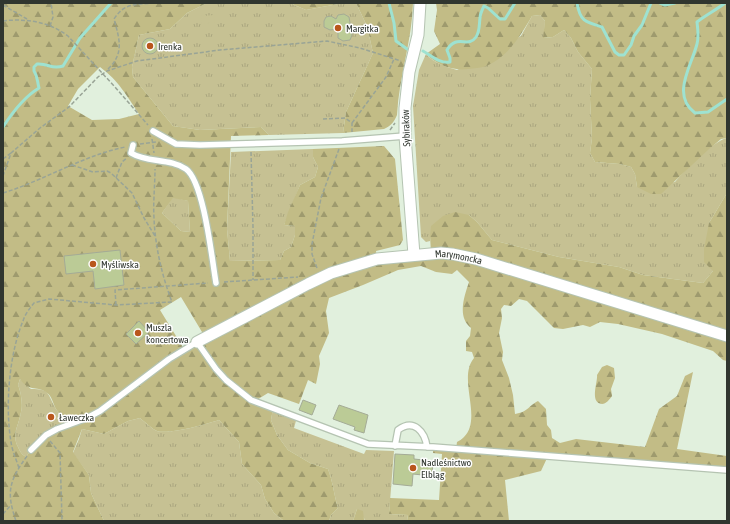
<svg xmlns="http://www.w3.org/2000/svg" width="730" height="524" viewBox="0 0 730 524" font-family="'Asap Condensed',sans-serif">
	<style>
		.grass { fill: url(#grass-tufts) }
		.forest { fill: url(#forest-firs); fill-rule: evenodd }
		.pitch { fill: #c6c193 }
		.lines { fill: none; stroke-linecap: round; stroke-linejoin: round }
		.stream { stroke: #9ee2d1; stroke-width: 3 }
		.building { fill: #bbcb96; stroke: #a4ab96 }
		.lane-casing { stroke: #b5c4b2; stroke-width: 8 }
		.street-casing { stroke: #b5c4b2; stroke-width: 13 }
		.path { stroke: #99a496; stroke-width: 1.5; stroke-dasharray: 4 2; stroke-linecap: butt }
		.lane { stroke: #fff; stroke-width: 5.5 }
		.street { stroke: #fff; stroke-width: 11 }
		.poi-dot { fill: #b9571c; stroke: #fff; stroke-width: 1.5 }
		.labels { text-anchor: middle; dominant-baseline: central; stroke-width: 3; stroke-linejoin: round; paint-order: stroke }
		.poi-label { font-size: 10px; fill: #30362f; stroke: #fff; text-anchor: start }
		.street-label { font-size: 10px; fill: #30362f; stroke: #fff }
	</style>
	<defs>
		<pattern id="grass-tufts" width="24" height="20" patternUnits="userSpaceOnUse"><rect width="24" height="20" fill="#c6c193"/><path d="M3 7l-1-3M5 7V3M7 7l1-3M15 17l-1-3M17 17v-4M19 17l1-3" fill="none" stroke="#aaa67f"/></pattern>
		<pattern id="forest-firs" width="22" height="20" patternUnits="userSpaceOnUse"><rect width="22" height="20" fill="#c2bc86"/><path d="M5 1l3.5 6h-7zM16 11l3.5 6h-7z" fill="#9e9a6e"/></pattern>
	</defs>
	<rect width="100%" height="100%" fill="#e1f0dd"/>
	<path class="grass" d="M207 3H290L306 10 343 3H356L367 26 373 53 346 112 343 133 269 135 261 127 200 130 173 126 133 77 132 67 139 35 170 29 187 13Z
		M540 15 545 21 544 38 553 37 564 30 571 38 578 52 592 69 590 99 592 138 590 153 595 162 620 164 631 167 635 174 637 187 675 182C685 170 713 141 727 138V193L709 223 713 271 703 283 643 275 619 267 559 257 492 240 477 222 469 215 430 236V241L426 242 421 237 413 106 419 70 426 54C434 63 446 67 457 70L521 36 532 16Z
		M313 149V157L318 167 315 177 300 185 284 225 295 226V235L291 247 284 251 280 260 230 261 227 229 231 152Z
		M173 197 188 201 190 232 181 231 162 213Z
		M20 379 31 389C51 389 47 394 56 409 59 414 65 419 69 424L31 450 26 457C21 454 20 451 17 445 12 433 19 425 21 412 23 405 21 392 18 385Z
		M273 408 297 417 294 428 364 454 366 450 394 451 389 514 408 515 407 521H366L357 509 353 521H329L331 515 338 508C334 495 333 482 328 469L310 463 288 450 277 435 271 420Z
		M140 418C145 422 152 429 157 431 168 435 207 424 219 420L239 442 242 464 261 485 265 499 274 513 284 521H104L91 493 89 475 73 453 79 439 82 429 104 434 128 421Z"/>
	<path class="forest" d="M3 3H207L187 13 170 29 139 35 132 67 133 77 173 126 200 130 261 127 269 135 231 136 227 229 230 261 280 260 284 251 291 247 295 235V226L284 225 288 212 300 185 315 177 318 167 313 157V149L384 146 395 159 403 240 400 245 376 251 377 259 431 253 430 236 431 226 443 216 455 212 469 215 477 222 492 240 559 257 619 267 643 275 703 283 713 271 704 262V249L709 223 727 193V361L723 360 713 351 662 334 618 324 600 322 590 327 583 325 563 329 554 328 527 301 519 299 511 306 504 305 501 309 502 318 499 333 503 352 502 360 509 378 513 395 515 414C528 412 527 407 538 401L546 409 547 425 551 430 552 438 560 443 576 439 645 447 659 409 677 396 685 376 693 372 677 449 727 456V470L548 456 541 471 505 480 509 521H407L408 515 389 514 390 498 439 500 442 454 433 453V447L456 449 457 442C459 441 462 439 464 437 483 418 457 378 474 358L472 352 466 351V341L470 336 471 328C457 317 464 297 469 282L457 270 452 274 436 272 421 266 398 270 363 285 329 298 326 311 329 333 319 356 320 364 316 384 308 380 299 404 268 393 255 401 273 408 271 420 277 435 288 450 310 463 328 469C333 482 334 495 338 508L331 515 329 521H284L274 513 265 499 261 485 242 464 239 442 219 420C207 424 168 435 157 431 152 429 145 422 140 418L128 421 104 434 82 429 73 452 89 475 91 493 104 521H3ZM100 67C119 81 126 95 139 114L119 119 92 120 68 106 78 89ZM173 198 188 201 190 232 181 231 162 213ZM181 297 205 337 184 349 160 310ZM20 379C29 393 39 385 47 393 52 396 53 404 56 409 59 414 64 419 68 424 50 433 39 439 26 457 21 454 20 451 17 445 12 433 19 425 21 412 23 405 21 392 18 385Z
		M290 3H343L306 10Z
		M356 3H413C412 41 399 77 397 115 394 122 391 126 384 129L343 133 346 112 373 53 367 26Z
		M436 3H727V138L721 139 708 150 661 194H651L637 187 635 174 631 167 620 164 595 162 590 153 592 138 590 99 592 69 578 52 571 38 564 30 553 37 543 38 545 21 540 15 532 16C521 35 508 57 486 66 481 68 474 68 468 69 452 71 437 65 426 54L440 44 434 31 437 10Z
		M607 365 614 368 615 378 611 389 612 396C610 399 606 404 602 404 589 403 598 382 597 375L602 367Z
		M357 509 363 511 364 519 366 521H353Z"/>
	<path class="pitch" d="M280 6 281 14 267 15 266 8Z
		M214 15 215 22 202 24 201 16Z"/>
	<g class="lines">
		<path class="stream" d="M389 3 394 23 396 41 407 49
			M577 3C580 21 585 22 602 27L615 52 619 55H624L631 45 634 36 642 25 651 3
			M660 3 665 5 675 3
			M725 3C716 10 706 15 697 22 698 30 699 37 697 44 691 67 671 95 695 113L708 112 727 99
			M423 51C432 56 440 64 450 62V58L447 50C457 33 468 49 476 37 480 31 479 25 480 18 480 14 482 10 484 6L488 8 500 19H505L515 3
			M3 127C12 113 24 97 39 88 37 81 38 77 34 71V67L37 64C49 63 51 70 63 66L80 38 111 3"/>
	</g>
	<path class="building" d="M344 14 349 17 352 35 350 40 343 41 338 38V29L330 30 324 27V21L326 17 331 16 336 19 338 15Z
		M142 46a8 8 0 1 1 16 0a8 8 0 1 1-16 0Z
		M120 250 124 285 95 289 93 271 66 274 64 256Z
		M139 321 149 332 136 344 126 334Z
		M303 400 316 405 312 415 299 410Z
		M339 405 368 415 364 433 354 430 355 427 333 419Z
		M395 454 414 455V459L433 461 432 476 413 474 412 486 393 484Z"/>
	<g class="lines">
		<g class="lane-casing">
			<path id="lane" d="M153 131 176 144 200 145 342 141 405 136
				M133 145 131 153C147 163 170 158 186 169 204 182 212 260 216 283
				M395 446 398 430C414 418 425 432 427 447
				M31 450 46 435 57 429 87 418 100 411 169 359 197 342 216 369 226 380 251 400 368 444 433 447 727 470"/>
		</g>
		<g class="street-casing">
			<g id="street">
				<path d="M414 255 405 136V108L409 72 418 35 420 3"/>
				<path id="s1" d="M197 342 308 284 331 273 377 259 441 253 452 254 476 259 727 336"/>
			</g>
		</g>
		<path class="path" d="M3 5 27 19
			M3 21C25 18 50 22 68 36L115 87 148 125
			M50 26 53 17 51 3
			M108 69C125 53 119 38 114 19 125 2 136 5 153 3
			M323 119 345 118 352 123V132
			M352 123 386 77 394 59
			M390 130 395 123
			M152 139 154 153
			M140 144 156 142
			M251 152 253 227V280
			M3 159 11 153
			M72 165 93 172 107 171 111 173 132 193 144 218 155 236
			M3 176 11 153 40 128 69 107 98 77 107 71 137 61 220 50 327 41 360 48 401 61
			M116 178 122 162 127 158
			M3 193C45 180 82 156 125 147
			M317 268 312 254V244L321 198 339 149
			M224 282 298 277
			M116 305 115 290 208 283
			M50 441 60 453 62 519 63 521
			M19 468C16 459 12 450 11 442 5 407 9 354 23 321 25 314 30 308 34 303L49 299 116 305 172 302C162 276 155 246 154 218 153 202 155 185 155 169
			M3 514 11 505
			M16 521C6 492 9 481 27 456"/>
		<use href="#lane" class="lane"/>
		<use href="#street" class="street"/>
	</g>
	<g class="poi-dot">
		<circle cx="338" cy="28" r="4"/>
		<circle cx="150" cy="46" r="4"/>
		<circle cx="93" cy="264" r="4"/>
		<circle cx="138" cy="333" r="4"/>
		<circle cx="51" cy="417" r="4"/>
		<circle cx="413" cy="468" r="4"/>
	</g>
	<g class="labels">
		<g class="poi-label">
			<text x="346" y="28">Margitka</text>
			<text x="158" y="46">Irenka</text>
			<text x="101" y="264">Myśliwska</text>
			<text x="146" y="327">Muszla<tspan x="146" dy="12">koncertowa</tspan></text>
			<text x="59" y="417">Ławeczka</text>
			<text x="421" y="462">Nadleśnictwo<tspan x="421" dy="12">Elbląg</tspan></text>
		</g>
		<g class="street-label">
			<text transform="translate(406 128) rotate(-92)">Sybiraków</text>
			<text stroke="none"><textPath href="#s1" startOffset="281">Marymoncka</textPath></text>
		</g>
	</g>
	<rect width="730" height="524" fill="none" stroke="#30362f" stroke-width="8"/>
</svg>
